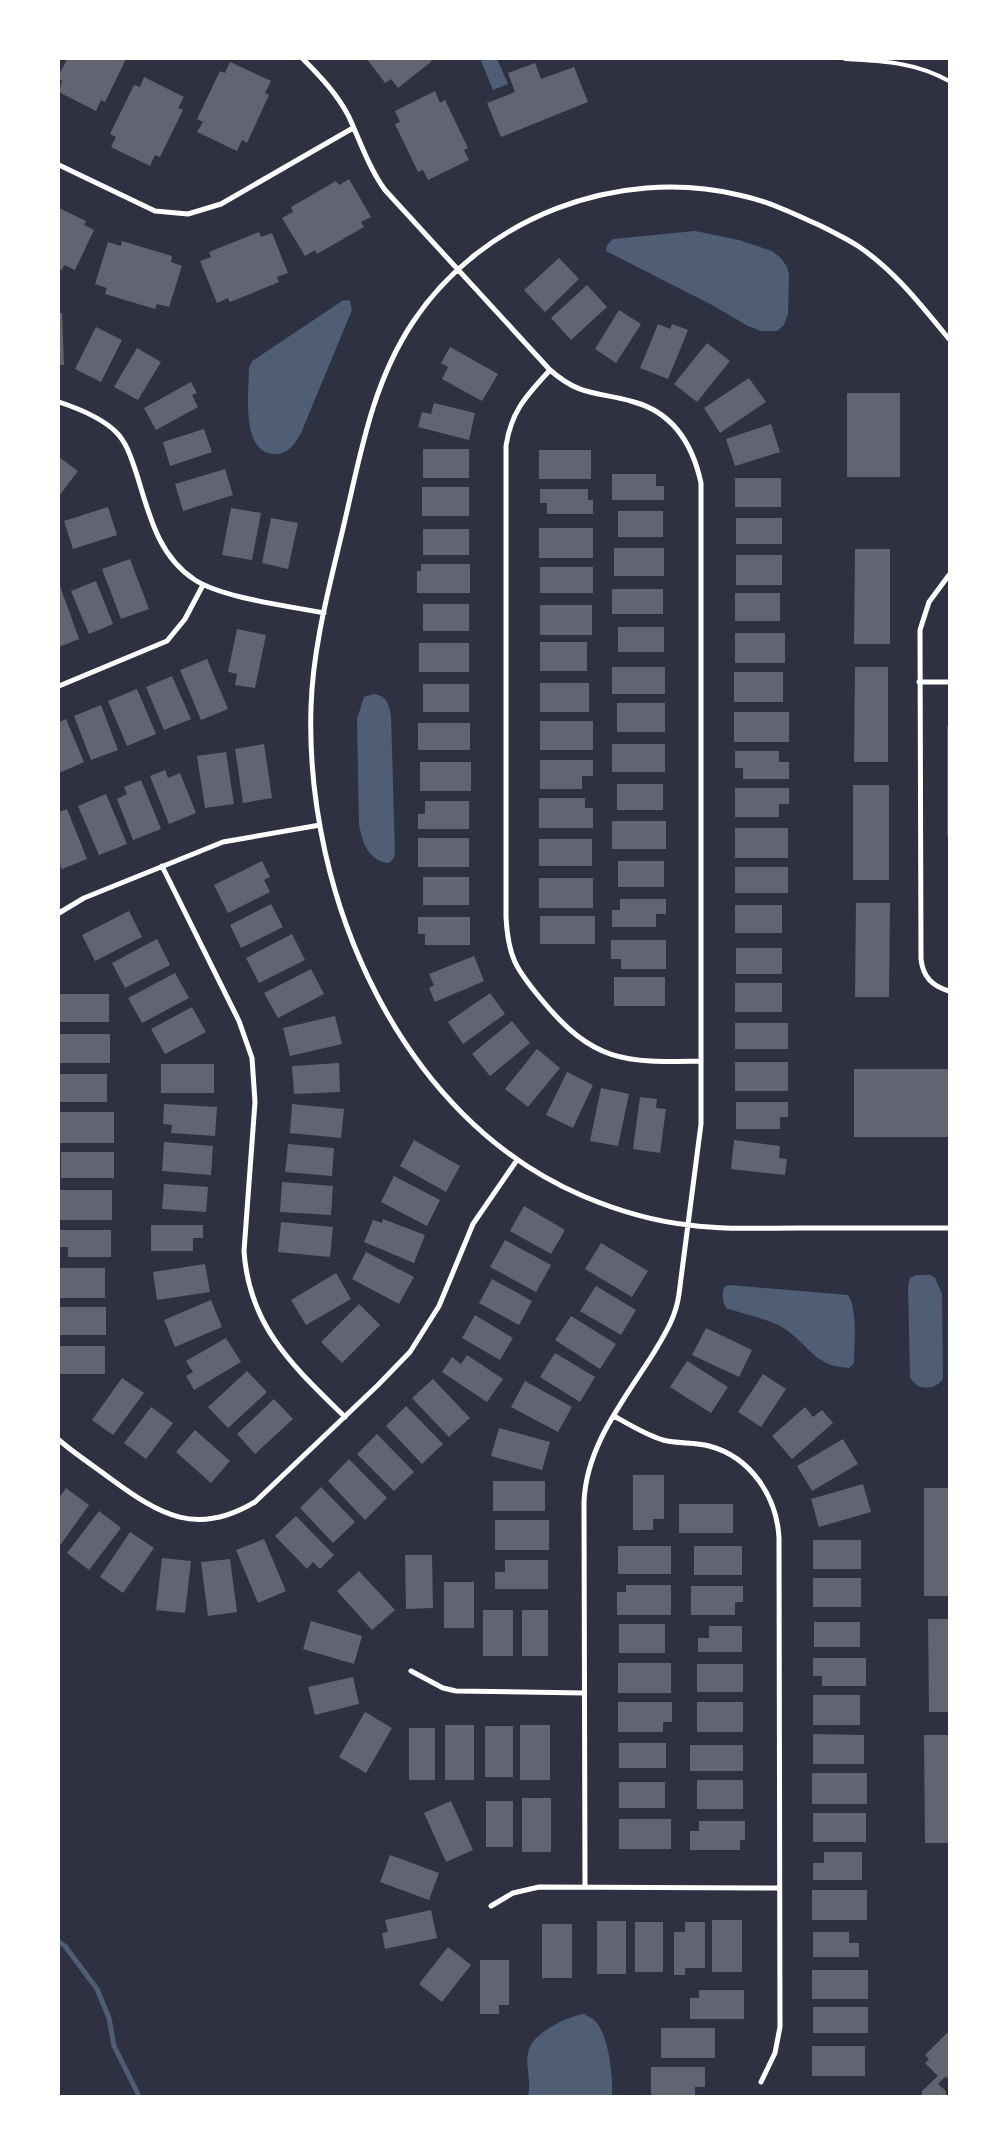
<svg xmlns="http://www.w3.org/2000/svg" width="1008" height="2155" viewBox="0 0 1008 2155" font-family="Barlow,sans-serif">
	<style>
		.water { fill: #4f5d75 }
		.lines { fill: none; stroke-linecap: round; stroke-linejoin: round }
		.stream { stroke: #4f5d75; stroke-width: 5 }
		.building { fill: #626471 }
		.service { stroke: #fff; stroke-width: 4 }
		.minor { stroke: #fff; stroke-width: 5 }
	</style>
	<rect width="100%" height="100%" fill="#2d3142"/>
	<path class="water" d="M486 59H497L508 84 493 90 481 61Z
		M695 231 739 240 772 251 781 258 787 267 789 275 788 314 784 325 777 331H761L748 326 712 305 606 251 607 245 613 239Z
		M347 300 350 301 352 310 301 433C296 443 287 455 275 454 240 454 249 390 249 368L252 361 342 301Z
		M374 694C386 696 389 704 391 715L395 854 393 859 389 863C368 861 362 842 359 824L357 719 364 697Z
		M916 1275H930L935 1278 942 1294 943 1379C934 1391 917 1391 910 1377L908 1286 910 1278Z
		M729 1285 848 1295C858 1311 854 1345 854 1363L849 1368C810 1366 809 1341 778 1325 761 1317 743 1314 726 1308 722 1300 722 1295 724 1287Z
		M584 2014C587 2016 592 2018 594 2020 609 2033 613 2077 612 2096H528C532 2081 524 2064 529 2049 535 2032 568 2016 584 2014Z"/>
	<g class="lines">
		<path class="stream" d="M59 1942 65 1946 97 1989 109 2018 114 2046 139 2096"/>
	</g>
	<path class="building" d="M67 59H126L105 102 101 100 96 111 59 92 62 81 59 79V75Z
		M367 59H430L432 61 398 88 391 79 385 83Z
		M230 62 271 81 265 93 269 95 247 143 242 140 237 151 197 132 203 122 197 119 220 71 225 73Z
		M535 63 541 79 574 67 588 102 501 137 487 103 515 92 508 73Z
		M144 77 184 97 178 108 183 110 160 157 155 155 150 166 111 147 116 137 110 134 134 85 140 87Z
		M435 91 440 103 445 100 468 148 464 150 469 160 428 180 423 170 418 172 395 124 400 122 395 111Z
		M349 179 371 217 361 222 364 227 317 254 315 250 305 256 282 218 293 212 291 207 336 181 339 185Z
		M59 208 86 221 84 225 94 230 75 270 64 265 62 270 59 269Z
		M259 232 261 237 272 233 288 273 277 277 279 282 230 302 228 298 217 303 200 261 211 257 209 252Z
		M122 241 172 256 171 262 182 266 169 307 157 304 155 309 105 294 107 288 95 284 108 242 121 246Z
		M559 258 579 279 545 312 524 290Z
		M587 285 607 307 571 340 551 318Z
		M619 310 641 324 616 363 595 349Z
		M59 313H62L64 365H59Z
		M658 324 670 329 672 324 688 330 668 379 640 368Z
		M96 327 122 340 101 382 75 369Z
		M707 343 730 361 697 402 674 384Z
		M450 347 498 374 482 401 442 379 448 367 441 363Z
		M137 348 161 362 138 400 114 387Z
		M749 378 766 402 720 433 704 408Z
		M191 382 197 393 192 395 198 407 156 430 144 408Z
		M847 393H900V477H847Z
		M434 403 475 413 469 440 418 427 422 412 431 414Z
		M771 424 780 452 735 466 726 439Z
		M204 429 212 452 170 466 163 442Z
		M423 449H469V478H423Z
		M539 450H591V479H539Z
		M59 457 78 471 59 496Z
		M225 469 233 495 183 511 175 484Z
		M612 474H656V486H664V500H612Z
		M735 478H781V507H735Z
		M422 487H469V516H422Z
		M540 489H588V500H593V514H547V503H540Z
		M108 507 117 535 73 549 64 521Z
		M231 508 261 513 252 560 222 555Z
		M618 511H663V537H618Z
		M271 518 298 523 288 569 262 563Z
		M736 518H782V544H736Z
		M539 528H593V558H539Z
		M423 529H469V555H423Z
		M614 548H664V576H614Z
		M855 549H890V644H854Z
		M736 555H782V585H736Z
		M130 559 149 609 121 619 102 569Z
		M421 564H470V593H417V571H421Z
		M540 567H593V593H540Z
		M96 581 113 624 89 634 71 591Z
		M59 583 79 639 59 647Z
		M612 589H663V614H612Z
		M735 593H780V621H735Z
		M423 604H469V631H423Z
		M540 605H592V635H540Z
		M618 627H664V652H618Z
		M237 629 266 635 255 688 235 685 237 674 228 672Z
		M735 633H785V663H735Z
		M540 642H587V671H540Z
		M419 643H469V672H419Z
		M207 659 228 709 201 720 180 670Z
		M612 667H665V694H612Z
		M855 667H888V762H854Z
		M734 672H783V702H734Z
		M172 676 191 719 164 730 146 687Z
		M540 683H589V712H540Z
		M423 684H469V712H423Z
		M137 689 156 734 127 746 108 701Z
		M617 703H665V732H617Z
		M101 705 118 750 91 760 74 716Z
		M734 712H789V742H734Z
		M66 719 84 762 59 773V722Z
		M540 721H593V750H540Z
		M418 723H470V750H418Z
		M947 726H949V836H947Z
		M264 744 272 798 243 803 235 749Z
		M612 744H665V772H612Z
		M735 751H779V762H789V779H743V768H735Z
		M226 752 234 804 205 808 197 756Z
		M540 760H593V776H582V789H540Z
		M420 762H471V791H420Z
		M165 770 168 778 180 773 196 813 169 824 150 776Z
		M141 780 161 829 133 840 117 799 127 794 124 787Z
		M617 784H663V810H617Z
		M853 785H889V880H853Z
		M735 788H789V804H779V817H735Z
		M106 794 127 844 99 855 78 806Z
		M539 798H585V808H593V828H539Z
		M425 801H469V829H418V814H425Z
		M67 809 87 859 62 869 59 862V812Z
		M612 821H666V849H612Z
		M735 828H788V858H735Z
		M418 838H469V867H418Z
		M539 839H592V866H539Z
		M262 861 270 877 264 880 270 892 228 913 214 885Z
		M618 861H664V887H618Z
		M735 867H788V893H735Z
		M423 877H469V905H423Z
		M539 878H593V908H539Z
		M620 899H666V914H656V927H612V910H620Z
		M856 903H890L889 997H855Z
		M271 904 283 927 241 948 230 925Z
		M735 905H782V933H735Z
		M129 911 142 937 95 961 82 935Z
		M540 916H595V944H540Z
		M418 917H470V945H425V934H418Z
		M292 934 305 960 259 983 246 958Z
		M157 939 170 965 125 988 112 963Z
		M611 940H666V969H621V959H611Z
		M736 948H782V974H736Z
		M474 956 484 981 435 1002 429 988 434 985 429 974Z
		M311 969 324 994 278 1018 264 993Z
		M175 973 189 998 142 1023 128 998Z
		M614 977H665V1006H614Z
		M735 983H782V1012H735Z
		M490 993 505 1014 463 1044 448 1022Z
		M59 994H109V1022H59Z
		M192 1007 206 1032 165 1054 151 1029Z
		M335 1016 342 1044 290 1056 283 1028Z
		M512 1021 530 1043 490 1076 472 1054Z
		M735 1023H788V1049H735Z
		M59 1034H110V1063H59Z
		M537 1049 560 1068 528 1107 505 1089Z
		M735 1062H788V1091H735Z
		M339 1063 340 1092 294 1094 292 1066Z
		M161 1064H214V1093H161Z
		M854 1069H949V1137H854Z
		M567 1072 593 1085 573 1128 546 1115Z
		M60 1074H107V1102H60Z
		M601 1088 629 1094 618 1146 590 1141Z
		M640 1097 657 1099 656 1108 666 1109 660 1153 633 1149Z
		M736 1102H788V1117H780V1129H736Z
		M164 1104 217 1107 215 1136 171 1133 172 1125 163 1124Z
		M292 1104 344 1109 341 1138 290 1133Z
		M59 1112H114V1143H59Z
		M414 1140 460 1166 446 1192 400 1166Z
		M734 1140 780 1146 779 1158 787 1159 785 1175 731 1169Z
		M164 1142 213 1146 211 1175 162 1171Z
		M288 1144 334 1148 332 1176 285 1172Z
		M61 1152H114V1178H61Z
		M394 1176 440 1200 427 1226 381 1202Z
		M282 1182 333 1186 331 1215 280 1212Z
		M164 1184 208 1187 206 1212 162 1209Z
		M59 1190H112V1220H59Z
		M524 1206 565 1230 551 1254 510 1231Z
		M383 1219 425 1235 414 1263 364 1242 373 1220 382 1223Z
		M281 1222 333 1227 330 1257 278 1252Z
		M151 1225H203V1238H193V1251H151Z
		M59 1230H111V1257H68V1247H59Z
		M505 1240 551 1265 536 1292 490 1267Z
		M601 1243 648 1271 632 1297 585 1269Z
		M366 1252 414 1277 399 1304 352 1279Z
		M205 1264 210 1292 157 1300 153 1272Z
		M59 1268H105V1298H59Z
		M336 1273 351 1299 306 1325 291 1300Z
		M492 1279 532 1301 519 1325 479 1303Z
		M596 1286 636 1310 621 1335 580 1311Z
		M211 1300 222 1327 175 1347 164 1320Z
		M359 1304 380 1325 342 1363 321 1342Z
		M60 1307H106V1335H60Z
		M475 1315 513 1338 500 1360 462 1338Z
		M571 1316 616 1344 600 1369 555 1340Z
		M706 1328 752 1350 739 1377 692 1355Z
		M226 1338 241 1362 194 1390 186 1376 193 1372 186 1361Z
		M60 1346H105V1374H60Z
		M555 1353 595 1377 580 1402 540 1377Z
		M467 1355 503 1379 487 1402 442 1372 452 1357 461 1364Z
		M687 1361 728 1387 711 1413 670 1387Z
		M247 1371 267 1392 228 1428 208 1407Z
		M763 1374 786 1389 761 1427 738 1412Z
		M122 1378 144 1393 113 1435 92 1420Z
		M433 1379 470 1418 449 1437 412 1398Z
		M525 1381 572 1407 558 1432 511 1407Z
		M274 1399 293 1419 255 1454 237 1434Z
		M406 1406 443 1444 422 1464 386 1426Z
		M151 1407 173 1423 146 1459 124 1443Z
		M805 1407 813 1417 822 1410 833 1423 792 1459 772 1436Z
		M499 1428 550 1442 542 1470 491 1456Z
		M195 1430 230 1461 211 1483 176 1452Z
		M377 1434 414 1472 394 1491 357 1454Z
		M843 1439 858 1464 812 1491 797 1466Z
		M349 1459 387 1498 365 1520 328 1481Z
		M633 1475H664V1519H653V1530H633Z
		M493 1481H545V1511H493Z
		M863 1484 871 1512 819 1527 811 1499Z
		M321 1487 355 1522 333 1543 300 1508Z
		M66 1488 89 1505 59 1547V1498Z
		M924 1488H949V1596H924Z
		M679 1504H733V1533H679Z
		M99 1511 121 1528 89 1570 67 1553Z
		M296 1516 334 1555 320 1569 313 1562 307 1569 275 1536Z
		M495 1520H549V1550H495Z
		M130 1532 154 1548 123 1593 100 1577Z
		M264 1539 286 1591 258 1603 236 1550Z
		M813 1540H861V1569H813Z
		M618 1546H671V1574H618Z
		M694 1546H742V1575H694Z
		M405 1555H432L433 1608 406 1609Z
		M162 1558 191 1561 185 1613 156 1610Z
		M230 1559 237 1612 208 1616 201 1562Z
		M505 1560H548V1589H495V1572H505Z
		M359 1571 395 1610 372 1630 337 1591Z
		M813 1578H861V1607H813Z
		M444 1582H474V1628H444Z
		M626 1585H671V1615H617V1592H626Z
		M691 1586H743V1602H735V1615H691Z
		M483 1610H513V1656H483Z
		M522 1610H548V1656H522Z
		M928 1619H949V1712H929Z
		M311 1621 362 1636 354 1664 303 1649Z
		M814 1622H860V1647H814Z
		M619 1624H665V1653H619Z
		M709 1626H742V1652H698V1638H709Z
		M813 1658H866V1686H822V1676H813Z
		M618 1663H671V1693H618Z
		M697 1664H743V1692H697Z
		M353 1677 359 1704 315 1715 308 1687Z
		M813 1695H860V1725H813Z
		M618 1702H672V1722H663V1732H618Z
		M697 1702H743V1732H697Z
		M365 1712 392 1728 366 1773 339 1757Z
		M445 1725H474V1780H445Z
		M520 1725H550V1780H520Z
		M485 1726H513V1777H485Z
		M409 1728H435V1780H409Z
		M813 1734 864 1735V1764H813Z
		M924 1735H949V1843H925Z
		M619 1743H666V1768H619Z
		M690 1745H743V1771H690Z
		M812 1773H867V1804H812Z
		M697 1780H743V1809H697Z
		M619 1782H665V1808H619Z
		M522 1798H551V1852H522Z
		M451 1801 473 1850 446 1862 424 1813Z
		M486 1801H513V1847H486Z
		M813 1813H866V1842H813Z
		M619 1819H671V1849H619Z
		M699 1821H745V1840H740V1850H690V1831H699Z
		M824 1852H862V1880H813V1863H824Z
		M390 1855 439 1873 429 1900 380 1882Z
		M812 1890H867V1920H812Z
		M431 1910 437 1938 385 1949 382 1933 388 1932 385 1920Z
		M712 1920H742V1972H712Z
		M597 1921H626V1974H597Z
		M635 1922H663V1972H635Z
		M685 1922H705V1968H685V1975H674V1932H685Z
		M542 1924H572V1978H542Z
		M813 1932H849V1943H859V1957H813Z
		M448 1947 471 1965 442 2002 419 1984Z
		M480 1960H509V2005H499V2014H480Z
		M812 1970H868V1999H812Z
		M699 1990H744V2019H690V1998H699Z
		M813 2007H868V2033H813Z
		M661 2028H715V2058H661Z
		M949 2031V2080L946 2076 938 2084 946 2091V2096H922V2091L938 2076 925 2063 929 2059 925 2055Z
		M812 2046H865V2076H812Z
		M651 2067H705V2087H695V2096H651Z"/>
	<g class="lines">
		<path class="service" d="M845 59C882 61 915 62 949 81"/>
		<path class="minor" d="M303 59C320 76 338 95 349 117 360 141 369 168 385 190L550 370C582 398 598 391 634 402 674 413 693 446 701 483V1124L679 1294C676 1317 665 1334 653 1354 624 1400 586 1446 584 1502L585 1886
			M59 165 155 211 188 214 221 204 353 128
			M949 339C921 305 895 271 858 246 847 239 835 233 823 227 795 214 768 201 739 195 617 166 482 218 413 322 373 382 361 451 345 520 331 581 313 643 311 707 305 897 400 1118 583 1196 616 1210 652 1221 689 1225 725 1230 762 1228 799 1228 849 1228 899 1228 949 1228
			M550 370C527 395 511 411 506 446V917C508 957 516 969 541 999 593 1062 623 1063 701 1061
			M59 402C77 408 102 418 116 432 127 443 131 458 136 472 149 513 157 555 195 580 223 598 289 606 324 613
			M949 575 929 602 920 630 921 959C923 977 932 986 949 991
			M919 682H949
			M59 686 167 641 185 619 203 585
			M162 866 239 1021 252 1058 255 1102 244 1251C249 1327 294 1367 345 1417
			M59 913 84 898 223 842 320 825
			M614 1416C630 1425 646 1435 663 1440 678 1444 694 1442 709 1446 751 1457 777 1497 779 1538L780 2027 775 2053 761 2082
			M59 1440C75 1454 94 1466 111 1479 160 1515 197 1537 255 1502L378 1385 410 1352 439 1306 473 1224 517 1160
			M411 1671 443 1688 456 1691 584 1693
			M491 1906 513 1893 539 1887 779 1888"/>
	</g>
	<rect width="1008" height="2155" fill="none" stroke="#ffffff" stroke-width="120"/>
</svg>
